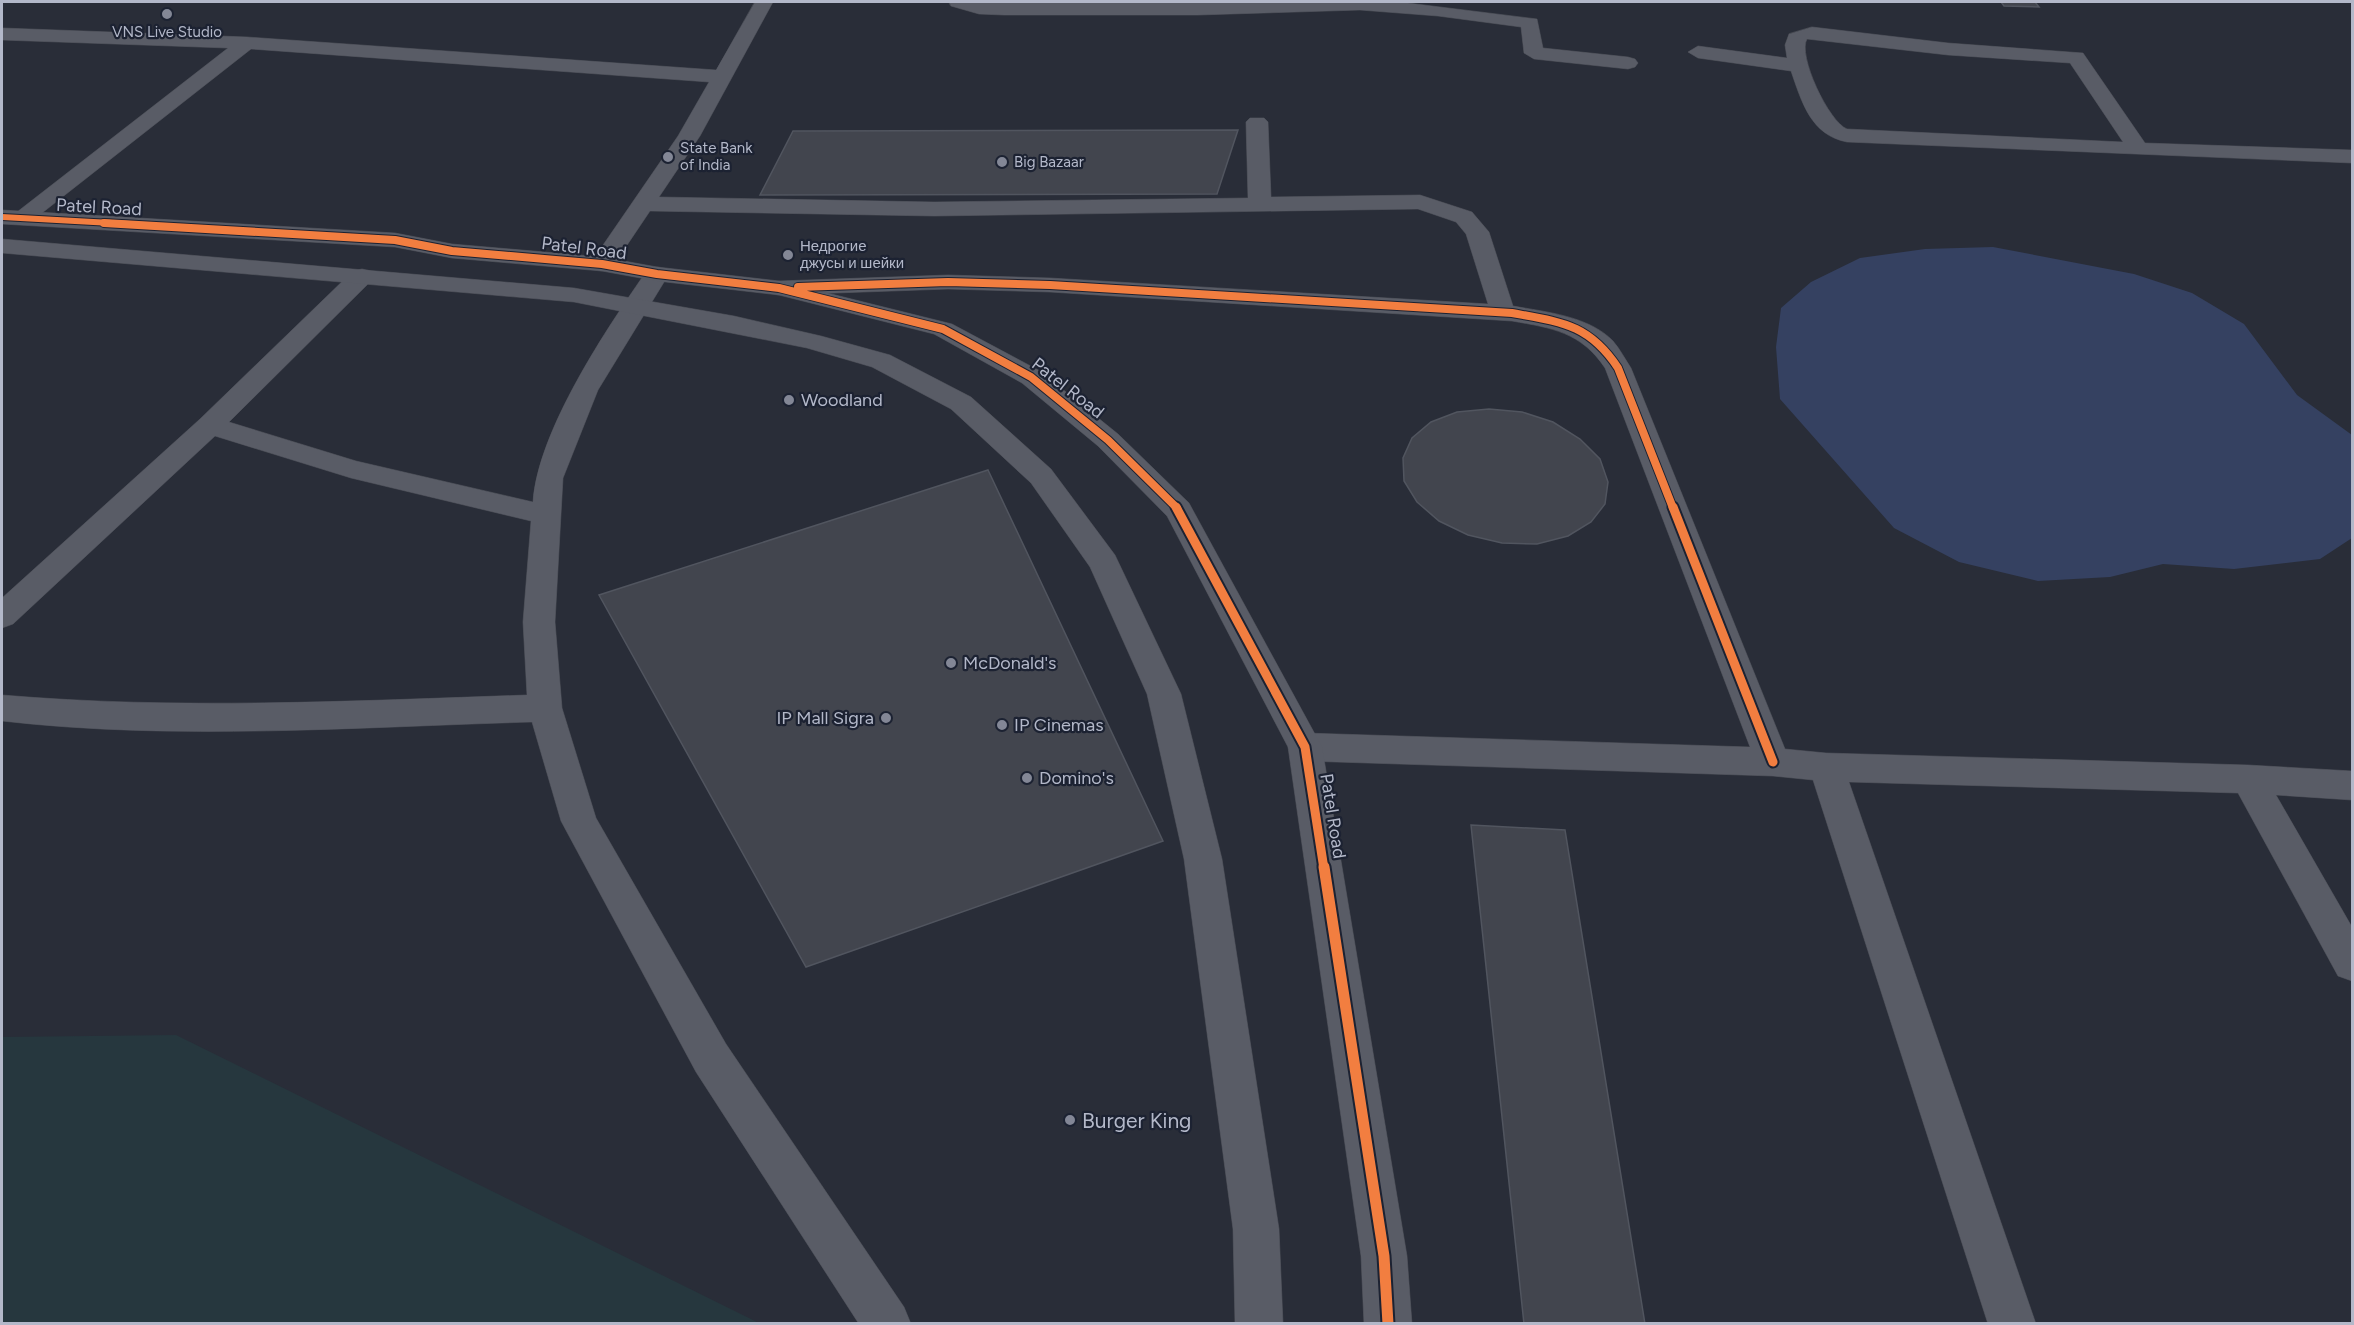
<svg xmlns="http://www.w3.org/2000/svg" width="2354" height="1325" viewBox="0 0 2354 1325" font-family="Figtree,sans-serif">
	<style>
		.green { fill: #26373e }
		.water { fill: #354161 }
		.building { fill: #42454e; stroke: #51555f; stroke-width: 1.5 }
		.lines { fill: none; stroke-linecap: round; stroke-linejoin: round }
		.minor-casing { stroke: #454851; stroke-width: 1 }
		.tertiary-casing { stroke: #454851; stroke-width: 1 }
		.minor { fill: #595c66; fill-rule: evenodd }
		.tertiary { fill: #595c66; fill-rule: evenodd }
		.cycleway-far3-casing { stroke: #1c2232; stroke-width: 8 }
		.cycleway-far2-casing { stroke: #1c2232; stroke-width: 10 }
		.cycleway-far1-casing { stroke: #1c2232; stroke-width: 13 }
		.cycleway-casing { stroke: #1c2232; stroke-width: 15 }
		.cycleway-far3 { stroke: #f27e40; stroke-width: 6 }
		.cycleway-far2 { stroke: #f27e40; stroke-width: 8 }
		.cycleway-far1 { stroke: #f27e40; stroke-width: 9 }
		.cycleway { stroke: #f27e40; stroke-width: 11 }
		.poi-dot { fill: #838796; stroke: #1c2232; stroke-width: 2 }
		.labels { text-anchor: middle; dominant-baseline: central; stroke-width: 4.5; stroke-linejoin: round; paint-order: stroke }
		.far-poi-label { font-size: 15px; fill: #b3b8c9; stroke: #1c2232; text-anchor: start }
		.street-label { font-size: 18px; fill: #b3b8c9; stroke: #1c2232 }
		.poi-label { font-size: 18px; fill: #b3b8c9; stroke: #1c2232; text-anchor: start }
		.near-poi-label { font-size: 21px; fill: #b3b8c9; stroke: #1c2232; text-anchor: start }
	</style>
	<rect width="100%" height="100%" fill="#292d38"/>
	<path class="green" d="M176 1035 759 1323H2V1037Z"/>
	<path class="water" d="M1993 247 2134 274 2192 293 2244 324 2297 395 2352 435V538L2320 559 2234 569 2163 564 2110 577 2038 581 1959 562 1894 528 1780 399 1776 347 1781 308 1811 282 1860 258 1925 249Z"/>
	<path class="building" d="M2001 2H2035L2039 7 2004 6Z
		M1238 130 1217 194 760 195 793 131Z
		M1489 409 1522 412 1553 422 1580 439 1600 459 1608 482 1605 504 1591 522 1568 536 1537 544 1502 543 1468 535 1439 521 1417 502 1404 481 1403 458 1412 438 1431 422 1457 412Z
		M988 470 1163 841 806 967 599 595Z
		M1471 825 1565 830 1645 1324H1524Z"/>
	<g class="lines">
		<g class="minor-casing">
			<path id="minor" d="M755 2H773L700 136 659 197 934 202 1248 198 1246 122 1250 118H1264L1268 122 1271 197 1420 195 1472 212 1489 232 1513 306C1546 312 1589 316 1613 341 1620 349 1625 359 1631 368L1785 749 1826 753 2248 765 2352 771V800L2276 795 2352 927V981L2338 976 2238 793 1849 782 2036 1324H1988L1813 780 1773 776 1305 761 1293 757 1288 747 1293 737 1305 733 1750 747 1605 368C1581 332 1552 328 1512 321L1050 292 948 289 779 295 770 293 767 288 770 283 779 281 948 275 1050 278 1488 304 1466 234 1456 222 1418 209 934 216 650 211 611 269 602 271 593 269 590 264 678 136 709 82 251 49 28 224H12L8 219 228 48 2 40V28L247 37 716 70Z
				M949 2H1400L1537 19 1543 48 1628 57 1635 59 1638 63 1635 67 1628 69 1534 59 1524 53 1521 27 1438 16 1360 10 1198 15H1004L979 14 951 6Z
				M1812 27 1948 43 2083 53 2145 143 2352 150V163L1847 142C1811 135 1802 103 1791 71L1698 58 1688 52 1698 46 1787 58 1785 45 1789 34ZM1807 39 1948 55 2070 63 2123 142 1847 129C1829 122 1797 55 1807 39Z
				M657 267 666 269 669 274 598 390 563 478 555 622 562 708 596 818 726 1044 904 1307 911 1324H859L696 1072 561 821 532 722C356 727 177 741 2 721V695C177 710 352 701 527 695L523 622 531 521 351 478 215 436 13 624 2 628V598L200 419 353 271 362 269 371 271 374 276 371 281 229 422 356 461 533 502C538 430 607 328 648 269Z"/>
		</g>
		<g class="tertiary-casing">
			<path id="tertiary" d="M2 210 395 233 452 244 602 257 657 267 779 281 952 324 1040 371 1118 434 1189 503 1322 747 1407 1256 1412 1324H1364L1361 1256 1288 747 1167 516 1098 446 1022 383 934 334 779 295 657 281 602 271 452 258 395 247 2 224Z
				M2 239 574 288 734 316 821 336 890 355 971 397 1051 469 1115 555 1181 694 1222 859 1279 1229 1283 1324H1235L1233 1229 1184 859 1147 694 1090 567 1031 483 951 409 872 367 807 348 574 302 2 253Z"/>
		</g>
		<use href="#minor" class="minor"/>
		<use href="#tertiary" class="tertiary"/>
		<g class="cycleway-far3-casing">
			<path id="cycleway-far3" d="M2 217 130 224"/>
		</g>
		<g class="cycleway-far2-casing">
			<path id="cycleway-far2" d="M104 223 395 240 452 251 602 264 657 274 779 288 943 329 1031 377 1108 440 1177 508
				M798 287 948 282 1050 285 1512 313C1561 322 1589 324 1618 368L1673 508"/>
		</g>
		<g class="cycleway-far1-casing">
			<path id="cycleway-far1" d="M1176 507 1305 747 1324 869
				M1673 507 1773 762"/>
		</g>
		<g class="cycleway-casing">
			<path id="cycleway" d="M1324 867 1384 1256 1388 1324"/>
		</g>
		<use href="#cycleway-far3" class="cycleway-far3"/>
		<use href="#cycleway-far2" class="cycleway-far2"/>
		<use href="#cycleway-far1" class="cycleway-far1"/>
		<use href="#cycleway" class="cycleway"/>
	</g>
	<g class="poi-dot">
		<circle cx="167" cy="14" r="6"/>
		<circle cx="668" cy="157" r="6"/>
		<circle cx="1002" cy="162" r="6"/>
		<circle cx="788" cy="255" r="6"/>
		<circle cx="789" cy="400" r="6"/>
		<circle cx="951" cy="663" r="6"/>
		<circle cx="886" cy="718" r="6"/>
		<circle cx="1002" cy="725" r="6"/>
		<circle cx="1027" cy="778" r="6"/>
		<circle cx="1070" cy="1120" r="6"/>
	</g>
	<g class="labels">
		<g class="far-poi-label">
			<text x="167" y="32" text-anchor="middle">VNS Live Studio</text>
			<text x="680" y="148">State Bank<tspan x="680" dy="17">of India</tspan></text>
			<text x="1014" y="162">Big Bazaar</text>
			<text x="800" y="246">Недрогие<tspan x="800" dy="17">джусы и шейки</tspan></text>
		</g>
		<g class="street-label">
			<text transform="translate(99 207) rotate(3)">Patel Road</text>
			<text transform="translate(584 248) rotate(7)">Patel Road</text>
			<text transform="translate(1068 388) rotate(38)">Patel Road</text>
			<text transform="translate(1333 816) rotate(81)">Patel Road</text>
		</g>
		<g class="poi-label">
			<text x="801" y="400">Woodland</text>
			<text x="963" y="663">McDonald's</text>
			<text x="874" y="718" text-anchor="end">IP Mall Sigra</text>
			<text x="1014" y="725">IP Cinemas</text>
			<text x="1039" y="778">Domino's</text>
		</g>
		<g class="near-poi-label">
			<text x="1082" y="1120">Burger King</text>
		</g>
	</g>
	<rect width="2354" height="1325" fill="none" stroke="#b3b8c9" stroke-width="6"/>
</svg>
